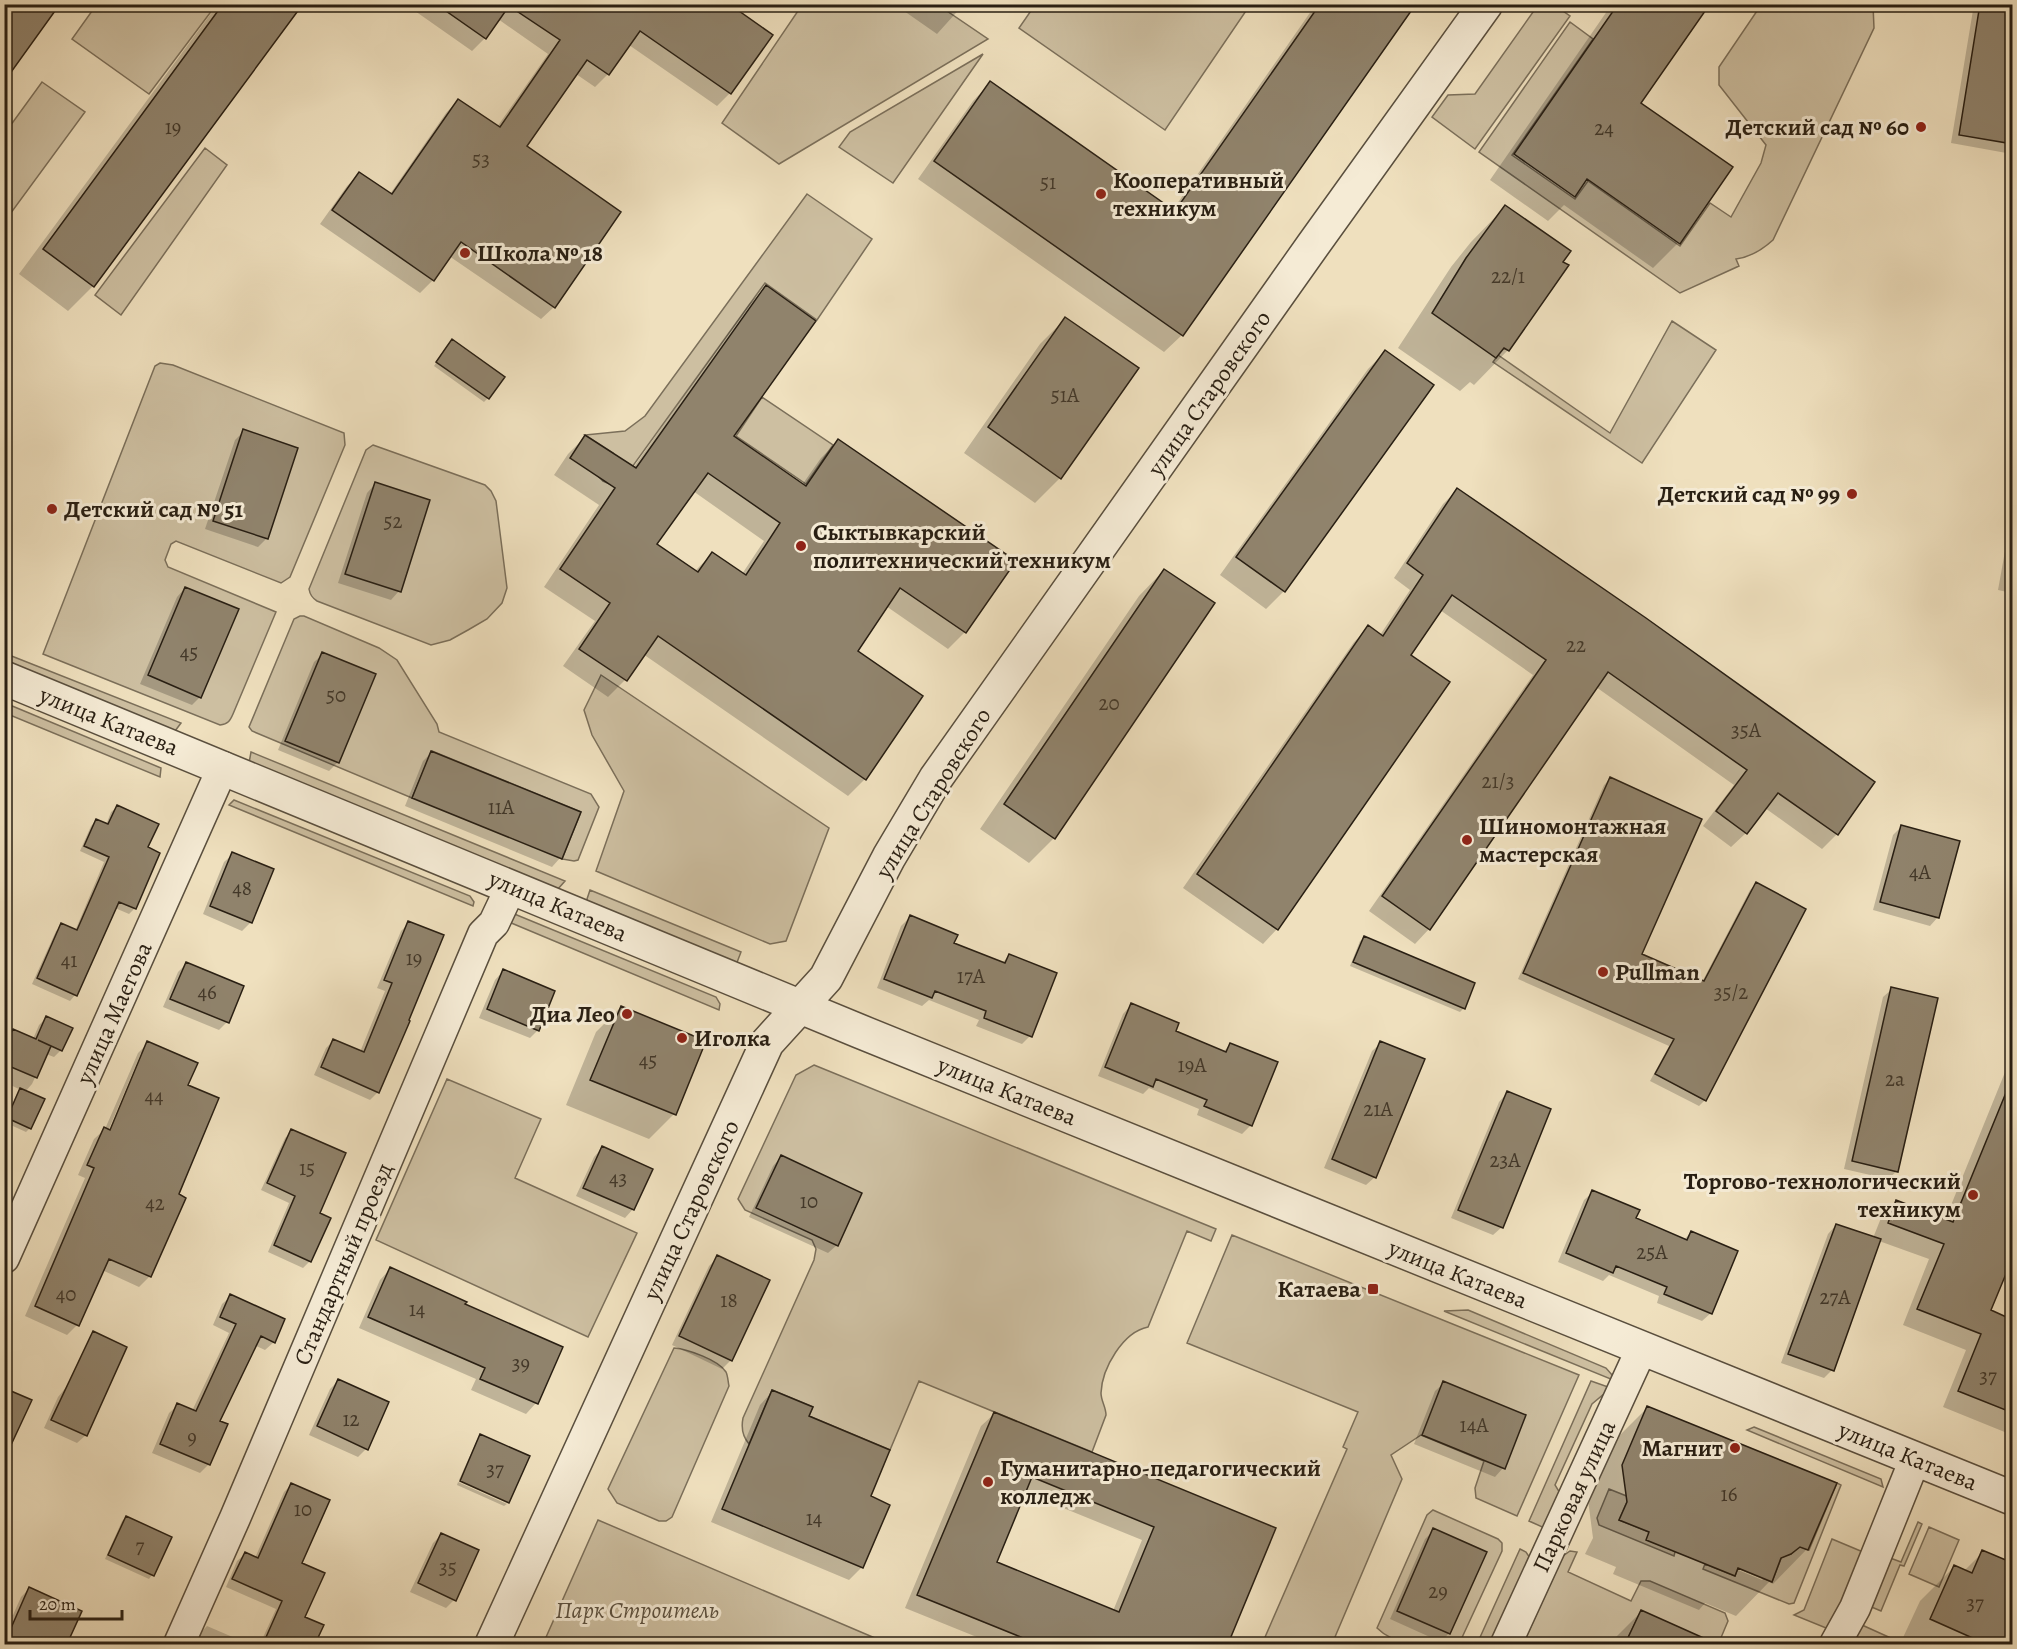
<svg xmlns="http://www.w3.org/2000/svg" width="2017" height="1649" viewBox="0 0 2017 1649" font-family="Alegreya,serif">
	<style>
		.green { fill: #cdbfa1; stroke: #7b6f5a; stroke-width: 1.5 }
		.shadow { fill: #0003; fill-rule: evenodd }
		.building { fill: #90836c; stroke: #291f13; stroke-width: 1.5; fill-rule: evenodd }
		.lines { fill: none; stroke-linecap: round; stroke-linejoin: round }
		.minor-casing { stroke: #5a4f3e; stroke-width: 33 }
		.tertiary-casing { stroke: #5a4f3e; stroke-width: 36 }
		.minor { stroke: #f5ebd5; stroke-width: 30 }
		.tertiary { stroke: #f5ebd5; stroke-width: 33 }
		.poi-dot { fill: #8f2418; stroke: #f5ebd5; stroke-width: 2 }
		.labels { text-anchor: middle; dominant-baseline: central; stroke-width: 6; stroke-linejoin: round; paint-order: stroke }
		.number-label { font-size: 21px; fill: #433829 }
		.poi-label { font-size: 24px; font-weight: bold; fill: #291f13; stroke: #f5ebd5; text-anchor: start }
		.street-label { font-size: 24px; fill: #291f13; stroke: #f5ebd5 }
		.park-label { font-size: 24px; font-style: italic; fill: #5a4f3e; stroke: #f5ebd5 }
	</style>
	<rect width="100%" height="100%" fill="#efe0be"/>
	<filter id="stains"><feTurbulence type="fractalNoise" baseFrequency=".00333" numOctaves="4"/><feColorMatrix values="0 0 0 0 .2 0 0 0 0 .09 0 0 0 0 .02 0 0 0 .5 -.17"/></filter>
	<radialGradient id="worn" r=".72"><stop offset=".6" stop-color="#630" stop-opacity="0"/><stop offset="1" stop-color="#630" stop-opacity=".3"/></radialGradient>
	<path class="green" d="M97 4H216V5L149 94 72 39Z
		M802 5H938L988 39 779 164 722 123Z
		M1035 5V4L1250 5 1165 130 1019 28Z
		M1538 5H1554L1570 16 1475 149 1432 117 1448 95 1475 94Z
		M1784 5H1873L1874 28 1773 240C1762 250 1751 257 1736 259L1739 266 1680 293 1479 152 1570 22 1593 39 1512 155 1575 199 1588 181 1680 246 1710 203 1731 217 1761 163 1766 145 1719 85V67L1761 5Z
		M983 54 893 183 839 147 850 132Z
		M42 82 85 112 5 221V133Z
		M205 148 227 165 121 315 95 295Z
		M807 194 872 239 817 320 765 283 622 481 614 486 603 481 598 476 613 453 585 435 625 431 645 416Z
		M1672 321 1716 350 1642 463 1493 362 1498 355 1610 433Z
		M160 363 173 365 344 433 345 445 290 577 281 583 176 541 171 544 165 560 168 567 276 612 233 714C230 721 228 724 220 725L43 654 155 366Z
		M762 397 833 445 806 484 736 436Z
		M373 445 485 485 491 491 496 501 507 588 502 603 487 619 468 630 450 640 431 645 317 601C312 598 310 595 309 589L366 450Z
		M300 616H304L379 648 397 660 437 724 439 732 591 794 599 807 578 860 574 861 562 859 581 812 432 751 412 798 252 731 249 727 294 619Z
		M4 653 181 723 175 731 5 666Z
		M601 675 829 828 786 941 770 944 596 871 624 791 592 735 584 710Z
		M5 703 161 768 160 777 5 713Z
		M251 752 565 881 557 890 249 763Z
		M234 800 470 896 474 902 473 906 229 805Z
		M590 890 741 952 736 965 588 904 587 899Z
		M512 913 716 997 720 1004 719 1010 504 920Z
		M814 1065 1216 1229 1211 1241 1187 1231 1148 1327C1123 1332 1102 1368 1101 1393 1101 1401 1106 1407 1106 1415L1092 1452 919 1381 890 1450 809 1416 813 1407 772 1390 749 1444C742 1436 741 1428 743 1418L814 1260 816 1249 812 1240 745 1210 738 1199 796 1075Z
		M447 1079 541 1119 515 1178 637 1233 588 1337 376 1240Z
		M1232 1235 1579 1375 1517 1516 1476 1498 1475 1488 1484 1461 1421 1435 1391 1455 1402 1479 1332 1644H1262L1347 1449 1343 1447 1358 1412 1187 1343Z
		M1468 1310 1606 1368 1613 1376V1380L1444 1311Z
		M674 1348C687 1349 719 1360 726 1372 728 1376 728 1382 729 1386L672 1517 666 1521H659L617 1503 608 1489Z
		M1591 1381 1611 1388 1592 1404 1555 1485 1563 1498 1549 1530 1529 1521Z
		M1754 1427 1881 1479 1883 1487 1747 1430Z
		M1837 1483 1841 1485 1794 1603 1789 1604 1703 1569 1705 1564 1735 1576 1738 1568 1772 1582 1782 1556 1791 1554 1797 1545 1809 1550Z
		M1609 1489 1629 1497 1619 1520 1649 1532 1675 1552 1674 1556 1599 1525 1597 1518Z
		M1433 1510 1498 1539 1502 1543V1551L1459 1644C1431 1644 1398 1649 1377 1628L1427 1515Z
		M598 1520 889 1644H543Z
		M1918 1522 1922 1524 1904 1566 1900 1565 1881 1611 1862 1603 1882 1555 1901 1562Z
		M1929 1527 1959 1540 1939 1587 1909 1574Z
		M1832 1539 1863 1552 1831 1630 1794 1615 1804 1610Z
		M1520 1549 1526 1552 1530 1558 1491 1644H1477Z
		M1570 1551 1577 1552 1568 1572 1631 1601 1641 1581H1650L1725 1613 1728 1621 1720 1640 1730 1644H1695L1699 1637 1641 1611 1625 1644H1523L1563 1556Z
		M1862 1625 1904 1644H1844Z"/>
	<path class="shadow" d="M218 4H301L93 286 68 311 19 274Z
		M405 4H726L730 93 717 106 629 45 608 74 595 87 576 74 525 146 554 307 541 319 449 256 433 280 420 293 320 224 347 186 359 174 390 194 446 113 458 100 497 127 548 54 498 19 485 38 472 51Z
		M894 4H964L937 34Z
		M1316 4H1414L1182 335 1164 352 918 179 973 101 990 83 1172 211Z
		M1612 4H1708L1639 103 1678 243 1653 268 1564 205 1548 221 1490 180Z
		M1974 4H2012V154L1951 143Z
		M1505 207 1508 350 1474 385 1470 382 1460 391 1398 348 1451 267 1471 242Z
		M766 287 732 436 802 485 821 458 838 441 965 632 948 649 886 606 855 651 865 779 848 796 643 654 625 680 608 697 563 666 595 621 544 587 599 505 554 475 568 454 585 437 633 468 749 304ZM693 491 764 541 742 574 712 554 695 571 655 544Z
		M1065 319 1060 478 1035 503 964 453 1040 344Z
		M448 345 488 398 484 402 434 366Z
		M1385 352 1432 386 1284 591 1266 609 1220 575 1368 369Z
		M244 431 267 538 258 547 205 529 235 440Z
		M375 484 399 591 391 600 338 583 367 493Z
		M1457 490 1873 783 1837 834 1822 849 1765 808 1746 833 1731 847 1703 826 1734 785 1596 687 1429 929 1415 944 1369 911 1533 675 1440 610 1409 655 1277 929 1263 944 1183 888 1354 642 1369 627 1380 635 1410 590 1394 578 1443 504Z
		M2012 512V593L1998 590Z
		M1164 570 1054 838 1029 863 980 829 1139 596Z
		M185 588 200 697 192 705 140 684 177 597Z
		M323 654 338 762 329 771 278 750 314 662Z
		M432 752 560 858 552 867 405 806 423 761Z
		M4 759 11 762 4 776Z
		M1610 779 1640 955 1702 982 1750 890 1756 884 1705 1100 1699 1106 1650 1081 1669 1046 1518 979 1604 785Z
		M117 807 146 848 158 854 134 909 129 914 115 908 75 995 70 1001 32 984 56 931 62 925 75 931 104 862 80 851 91 826 96 821 106 825 111 812Z
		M1901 827 1938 917 1930 926 1873 910 1893 835Z
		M233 854 251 922 242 931 203 914 224 862Z
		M910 917 952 944 1002 963 1009 956 1030 1036 1022 1044 976 1026 979 1020 929 1000 922 1006 877 988 901 926Z
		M409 923 378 1092 370 1100 314 1075 326 1048 334 1040 360 1052 385 991 377 988 401 931Z
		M1364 938 1464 1008 1460 1012 1350 966 1360 941Z
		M186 964 227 1022 219 1030 163 1007 178 972Z
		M503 971 538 1030 530 1038 479 1018 495 980Z
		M1892 989 1897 1171 1888 1179 1844 1169 1883 997Z
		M1131 1005 1174 1032 1223 1052 1230 1045 1251 1125 1242 1134 1197 1115 1199 1109 1149 1088 1143 1094 1098 1076 1123 1014Z
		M621 1007 674 1114 649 1139 566 1105 596 1032Z
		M46 1018 61 1050 54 1057 46 1054 32 1084 25 1092 30 1128 26 1132 4 1122 17 1094 21 1090 4 1082V1041L13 1030 33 1039 39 1025Z
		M148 1043 186 1086 177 1195 184 1199 149 1277 139 1287 102 1270 77 1325 67 1335 25 1316 85 1178 78 1175 94 1139 105 1129 138 1053ZM141 1053H144L108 1137 106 1136Z
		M1381 1043 1375 1177 1366 1185 1324 1168 1372 1051Z
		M2012 1055V1253L1989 1311 2012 1321V1435L1943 1407 1966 1350 1903 1325 1929 1259 1879 1241 1832 1370 1824 1378 1781 1363 1828 1234 1836 1225 1873 1238 1881 1218 1897 1202 1945 1220Z
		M1507 1093 1502 1227 1493 1235 1451 1218 1499 1102Z
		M292 1131 318 1214 310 1261 303 1268 268 1252 289 1203 261 1190 285 1138Z
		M602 1148 633 1209 625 1218 576 1196 594 1157Z
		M781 1157 837 1245 828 1253 749 1217 773 1166Z
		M1593 1192 1634 1219 1684 1240 1691 1232 1711 1313 1702 1321 1657 1303 1659 1296 1609 1275 1603 1281 1558 1262 1584 1200Z
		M718 1257 768 1281 731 1360 722 1369 672 1345 709 1266Z
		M390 1269 463 1305 561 1348 536 1403 526 1414 471 1390 476 1379 359 1328 380 1280Z
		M231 1296 274 1342 265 1350 254 1345 218 1422 226 1425 208 1465 200 1473 152 1453 169 1413 178 1405 192 1411 229 1333 213 1325 222 1304Z
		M72 1380 86 1435 77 1443 44 1428 58 1397Z
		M338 1381 366 1449 358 1457 309 1435 330 1389Z
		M1444 1383 1503 1468 1495 1477 1414 1444 1435 1391Z
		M772 1392 807 1417 869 1497 862 1567 849 1580 711 1522 760 1405Z
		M1648 1407 1807 1549 1773 1584 1769 1582 1736 1616 1705 1603 1699 1610 1613 1574 1616 1567 1585 1554 1593 1538 1588 1500 1613 1442ZM1732 1564 1764 1577 1762 1580 1731 1567Z
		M994 1414 1274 1529 1226 1644H994L905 1608 981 1426ZM1024 1492 1142 1540 1113 1611 995 1562Z
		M481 1436 509 1501 459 1480 477 1440Z
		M4 1475 11 1478 4 1491Z
		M458 1482 507 1504 504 1506 457 1485Z
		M292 1484 304 1618 322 1626 313 1644H260L276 1609 226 1587 237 1561 245 1554 255 1558 284 1492Z
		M126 1517 152 1575 149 1579 105 1559 122 1521Z
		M1434 1530 1449 1633 1441 1642 1390 1619 1425 1539Z
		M442 1534 454 1600 446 1608 410 1592 433 1543Z
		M1983 1552 2012 1565V1644H1900L1920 1601 1954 1567 1964 1571Z
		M29 1589 80 1612 66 1644H4V1611L13 1615 21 1597Z
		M1641 1612 1697 1637 1694 1644H1613L1616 1637Z
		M207 1626 249 1644H194L200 1633Z
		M394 1638 409 1644H382L385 1642 389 1643Z"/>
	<path class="building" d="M4 4H60L4 82Z
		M223 4H303L94 287 43 249Z
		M436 4H729L773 35 731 94 640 31 609 75 587 60 527 146 621 212 555 308 461 242 434 281 332 210 359 172 392 194 458 99 500 127 560 40 509 6 486 39Z
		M1320 4H1416L1183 336 934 161 990 81 1175 211Z
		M1618 4H1710L1641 103 1733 167 1680 244 1587 179 1575 197 1514 154Z
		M1980 4H2013V144L1959 135Z
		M1505 205 1571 251 1563 262 1569 265 1509 351 1504 348 1496 358 1432 313 1466 258Z
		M766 285 816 321 734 436 806 486 838 439 1016 561 966 633 900 588 858 651 923 696 866 780 658 636 627 681 579 649 610 603 560 569 615 488 570 458 585 435 636 468ZM708 473 780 523 746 575 712 552 698 572 657 544Z
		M1065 317 1139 368 1061 479 988 427Z
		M452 339 505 377 489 399 436 362Z
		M1385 350 1434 385 1285 592 1236 557Z
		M243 429 298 448 268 539 213 521Z
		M375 482 430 500 401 592 345 574Z
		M1457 488 1646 618 1875 782 1838 835 1778 793 1747 834 1716 811 1747 770 1608 672 1430 930 1382 896 1546 660 1452 595 1411 655 1450 682 1278 930 1197 874 1368 625 1383 636 1423 575 1407 563Z
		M1164 569 1215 603 1055 839 1004 804Z
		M185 587 239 609 201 698 148 675Z
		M322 652 376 674 339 763 285 741Z
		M431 751 581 812 562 859 412 798Z
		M1610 777 1702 819 1642 954 1704 981 1756 882 1806 909 1706 1101 1655 1074 1674 1039 1523 973Z
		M117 805 159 824 148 847 160 853 136 909 119 902 77 996 37 978 61 923 77 930 109 857 84 846 96 819 108 824Z
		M1901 825 1960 841 1939 918 1880 902Z
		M232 852 274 869 252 923 210 906Z
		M910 915 958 935 954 943 1005 963 1009 954 1057 973 1032 1037 984 1018 986 1011 935 991 932 998 884 979Z
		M408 921 444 935 409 1020 410 1021 379 1093 321 1067 333 1039 364 1052 392 983 384 980Z
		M1364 936 1475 983 1465 1009 1353 962Z
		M186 962 244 986 229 1023 170 999Z
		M503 969 555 991 539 1031 487 1009Z
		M1891 987 1938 998 1898 1172 1852 1161Z
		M1131 1003 1179 1023 1176 1031 1226 1052 1230 1043 1278 1062 1252 1126 1204 1106 1207 1100 1156 1079 1153 1087 1105 1067Z
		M621 1006 706 1041 676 1115 590 1080Z
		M46 1016 73 1028 62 1051 38 1040 51 1046 37 1078 4 1064V1047L13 1029 36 1039Z
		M147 1041 198 1063 188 1085 219 1098 179 1194 186 1198 151 1277 109 1259 79 1326 35 1306 94 1168 87 1165 104 1127 110 1130Z
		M1380 1041 1425 1059 1376 1178 1332 1159Z
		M2012 1078 2013 1257 1991 1310 2013 1320V1413L1958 1391 1981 1334 1917 1309 1944 1244 1888 1223 1896 1200 1953 1222Z
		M20 1088 45 1099 31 1129 7 1118Z
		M1507 1091 1551 1109 1503 1228 1458 1210Z
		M291 1129 346 1153 320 1213 331 1218 311 1262 274 1245 295 1196 267 1183Z
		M602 1146 653 1169 634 1210 583 1188Z
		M781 1155 862 1193 838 1246 756 1208Z
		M1592 1190 1640 1210 1636 1218 1687 1240 1691 1231 1738 1251 1712 1314 1664 1294 1667 1287 1616 1266 1613 1273 1566 1253Z
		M1836 1224 1881 1239 1834 1371 1788 1354Z
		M717 1255 770 1280 732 1361 679 1336Z
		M390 1267 467 1302 465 1304 563 1347 538 1404 480 1379 485 1368 368 1317Z
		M230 1294 285 1319 275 1343 261 1336 220 1421 228 1424 210 1465 160 1444 177 1403 196 1411 236 1324 220 1317Z
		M93 1331 127 1347 87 1436 51 1420Z
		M338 1379 389 1402 368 1450 317 1426Z
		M1443 1381 1526 1415 1505 1469 1422 1435Z
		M4 1388 32 1400 4 1460Z
		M772 1390 813 1407 809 1416 890 1450 871 1496 890 1505 863 1568 722 1509Z
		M1647 1406 1837 1483 1808 1550 1800 1547 1791 1554 1781 1558 1772 1582 1738 1568 1735 1576 1646 1540 1649 1532 1619 1520 1627 1502 1622 1465Z
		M994 1412 1276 1528 1228 1644H1038L917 1595ZM1032 1477 1154 1527 1119 1612 997 1562Z
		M480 1434 530 1456 509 1503 460 1481Z
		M291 1483 330 1500 302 1563 325 1573 305 1617 324 1625 315 1644H263L282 1601 232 1579 245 1552 258 1558Z
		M126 1516 172 1537 154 1576 108 1555Z
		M1433 1528 1487 1552 1450 1634 1397 1611Z
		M441 1533 479 1550 456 1601 418 1583Z
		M1982 1550 2013 1563V1644H1986L1930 1619 1954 1565 1972 1573Z
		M29 1587 82 1611 67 1644H4Z
		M1641 1610 1717 1644H1625Z"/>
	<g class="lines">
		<g class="minor-casing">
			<path id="minor" d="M4 1258 223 767
				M179 1644 235 1518 483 934 494 923 511 887
				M1506 1644 1642 1348
				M1835 1644 1855 1608 1915 1459"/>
		</g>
		<g class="tertiary-casing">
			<path id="tertiary" d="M4 678 859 1031 2012 1498
				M492 1644 767 1043 826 978 889 857 936 778 1313 245 1486 4"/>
		</g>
		<use href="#minor" class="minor"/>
		<use href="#tertiary" class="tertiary"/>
	</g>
	<g class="poi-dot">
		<circle cx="1921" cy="127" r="6"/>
		<circle cx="1101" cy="194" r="6"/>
		<circle cx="465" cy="253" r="6"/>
		<circle cx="1852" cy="494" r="6"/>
		<circle cx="52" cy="509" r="6"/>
		<circle cx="801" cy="546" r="6"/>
		<circle cx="1467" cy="840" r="6"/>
		<circle cx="1603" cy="972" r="6"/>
		<circle cx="627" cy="1014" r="6"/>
		<circle cx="682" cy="1038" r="6"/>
		<circle cx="1973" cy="1195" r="6"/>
		<rect x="1367" y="1283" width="12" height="12" rx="3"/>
		<circle cx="1735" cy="1448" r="6"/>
		<circle cx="988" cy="1482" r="6"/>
	</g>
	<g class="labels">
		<g class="number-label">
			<text x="173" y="127">19</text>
			<text x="1604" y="128">24</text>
			<text x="481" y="159">53</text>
			<text x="1048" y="182">51</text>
			<text x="1508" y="276">22/1</text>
			<text x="1065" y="395">51А</text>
			<text x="393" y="521">52</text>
			<text x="1576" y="645">22</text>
			<text x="189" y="652">45</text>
			<text x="336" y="695">50</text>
			<text x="1109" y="703">20</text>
			<text x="1746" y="730">35А</text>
			<text x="1498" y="781">21/3</text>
			<text x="501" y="807">11А</text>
			<text x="1920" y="872">4А</text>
			<text x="242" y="888">48</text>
			<text x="414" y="958">19</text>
			<text x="69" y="960">41</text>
			<text x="971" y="976">17А</text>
			<text x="207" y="992">46</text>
			<text x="1731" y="992">35/2</text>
			<text x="648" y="1060">45</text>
			<text x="1192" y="1065">19А</text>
			<text x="1895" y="1079">2a</text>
			<text x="154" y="1096">44</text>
			<text x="1378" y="1109">21А</text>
			<text x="1505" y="1160">23А</text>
			<text x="307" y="1168">15</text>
			<text x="618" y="1178">43</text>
			<text x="809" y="1201">10</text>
			<text x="155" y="1203">42</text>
			<text x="1652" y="1252">25А</text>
			<text x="66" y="1294">40</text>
			<text x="1835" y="1297">27А</text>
			<text x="729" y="1300">18</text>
			<text x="417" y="1309">14</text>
			<text x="521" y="1363">39</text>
			<text x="1988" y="1376">37</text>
			<text x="351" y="1419">12</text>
			<text x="1474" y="1425">14А</text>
			<text x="192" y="1437">9</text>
			<text x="495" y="1469">37</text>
			<text x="1729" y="1494">16</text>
			<text x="303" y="1509">10</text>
			<text x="814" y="1518">14</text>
			<text x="140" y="1546">7</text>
			<text x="448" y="1567">35</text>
			<text x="1438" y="1591">29</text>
			<text x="1975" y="1603">37</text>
		</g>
		<g class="poi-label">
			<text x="1909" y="127" text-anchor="end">Детский сад № 60</text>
			<text x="1113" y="180">Кооперативный<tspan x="1113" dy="28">техникум</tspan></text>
			<text x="477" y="253">Школа № 18</text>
			<text x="1840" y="494" text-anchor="end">Детский сад № 99</text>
			<text x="64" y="509">Детский сад № 51</text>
			<text x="813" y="532">Сыктывкарский<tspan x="813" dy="28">политехнический техникум</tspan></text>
			<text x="1479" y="826">Шиномонтажная<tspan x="1479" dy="28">мастерская</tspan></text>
			<text x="1615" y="972">Pullman</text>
			<text x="615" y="1014" text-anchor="end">Диа Лео</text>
			<text x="694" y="1038">Иголка</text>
			<text x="1961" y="1181" text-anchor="end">Торгово-технологический<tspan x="1961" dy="28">техникум</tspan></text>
			<text x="1361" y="1289" text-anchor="end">Катаева</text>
			<text x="1723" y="1448" text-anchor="end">Магнит</text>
			<text x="1000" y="1468">Гуманитарно-педагогический<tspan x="1000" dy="28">колледж</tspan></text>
		</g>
		<g class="street-label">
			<text transform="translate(1209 393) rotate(-55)">улица Старовского</text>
			<text transform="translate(109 721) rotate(22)">улица Катаева</text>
			<text transform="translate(933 793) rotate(-58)">улица Старовского</text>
			<text transform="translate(558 906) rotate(23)">улица Катаева</text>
			<text transform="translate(114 1013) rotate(-66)">улица Маегова</text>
			<text transform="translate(1007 1091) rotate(22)">улица Катаева</text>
			<text transform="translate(691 1210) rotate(-65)">улица Старовского</text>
			<text transform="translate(343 1264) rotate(-67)">Стандартный проезд</text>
			<text transform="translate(1458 1274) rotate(22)">улица Катаева</text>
			<text transform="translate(1908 1456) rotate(22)">улица Катаева</text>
			<text transform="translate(1574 1496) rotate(-65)">Парковая улица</text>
		</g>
		<g class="park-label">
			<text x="637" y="1610">Парк Строитель</text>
		</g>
	</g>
	<rect width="2017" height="1649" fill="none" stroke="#efe0be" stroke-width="24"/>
	<rect x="6" y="6" width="2005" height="1637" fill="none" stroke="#291f13" stroke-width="3"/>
	<rect x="12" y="12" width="1993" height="1625" fill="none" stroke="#291f13" stroke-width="1.5"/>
	<path d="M30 1610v9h92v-9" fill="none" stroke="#291f13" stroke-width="3"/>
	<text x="39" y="1610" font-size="18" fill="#291f13" stroke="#f5ebd5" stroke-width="4.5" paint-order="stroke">20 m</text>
	<rect width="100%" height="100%" filter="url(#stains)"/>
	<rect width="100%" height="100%" fill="url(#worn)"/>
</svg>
